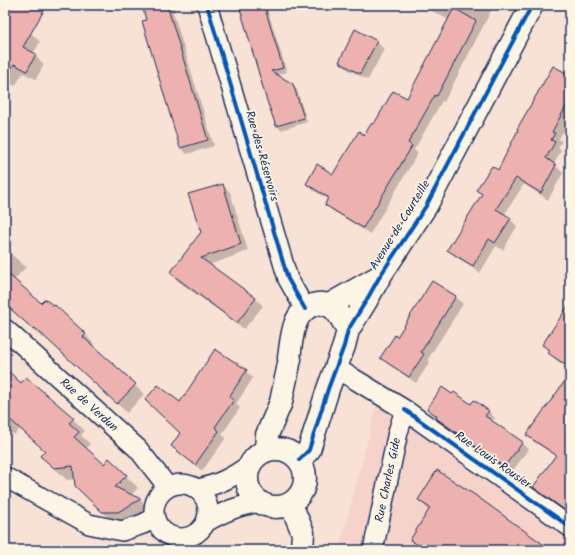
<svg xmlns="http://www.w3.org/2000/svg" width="575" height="555" viewBox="0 0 575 555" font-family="Kalam,sans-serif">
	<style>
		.built { fill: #f5d3ca }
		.shadow { fill: #0003 }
		.building { fill: #edb2af; stroke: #1b2f5e }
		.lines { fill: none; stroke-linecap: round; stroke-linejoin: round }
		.street-casing { stroke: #1b2f5e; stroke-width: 22 }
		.secondary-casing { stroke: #1b2f5e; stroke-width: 25 }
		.street { stroke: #fcf5e5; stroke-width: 19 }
		.secondary { stroke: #fcf5e5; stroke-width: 22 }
		.cycleway-casing { stroke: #fcf5e5; stroke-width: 6 }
		.cycleway { stroke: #0057b8; stroke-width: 4 }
		.labels { text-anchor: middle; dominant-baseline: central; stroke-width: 3.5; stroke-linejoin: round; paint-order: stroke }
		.street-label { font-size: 12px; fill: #1b2f5e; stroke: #fcf5e5 }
	</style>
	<rect width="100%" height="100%" fill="#f8e1d5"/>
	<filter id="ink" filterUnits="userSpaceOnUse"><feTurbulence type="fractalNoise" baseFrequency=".025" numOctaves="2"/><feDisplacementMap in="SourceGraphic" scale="8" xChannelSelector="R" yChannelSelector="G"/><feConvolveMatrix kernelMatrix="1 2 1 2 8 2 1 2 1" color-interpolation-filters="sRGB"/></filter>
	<g filter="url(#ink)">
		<path class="built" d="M377 404 570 536V550H339Z"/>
		<path class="shadow" d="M143 5H173L175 11 173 12 214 146 187 154 181 148Z
			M240 5H266L287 72 276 75 292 85 297 90 307 122 281 130 277 126Z
			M424 5H494L444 102 442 101 414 150 418 153 370 234 333 211 326 204 328 199 314 191 308 184 333 175 374 125 407 99 449 20 428 9Z
			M5 18 31 33 40 42 33 54 44 64 36 79 23 73 15 86 5 81Z
			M376 42 384 49 368 80 347 69 340 62Z
			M570 76V119L559 139 562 141 558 147 561 150 554 164 563 173 548 200 524 184 504 215 510 219 517 226 503 250 496 246 480 273 456 257 448 250 482 195 478 190 498 171Z
			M223 185 230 192 248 251 209 265 256 299 263 306 244 329 178 281 171 273 202 232Z
			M5 249 26 267 14 280 41 304 85 334 94 344 92 346 144 394 127 413 44 336 43 338 5 304Z
			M432 283 456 297 463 304 428 359 430 362 416 383 388 364 381 358 397 338Z
			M570 305V369L556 360 543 345Z
			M220 354 246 371 253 378 236 404 240 408 222 434 226 438 202 471 172 446 181 433 180 404Z
			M570 376V430L553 454 534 442 527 435Z
			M5 384H21L73 419 85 431 81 435 90 444 86 449 104 465 126 476 138 488 131 495 140 500 152 511 116 524 88 499 75 479 67 480 54 468 45 451 20 429 14 435 5 427Z
			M471 406 488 411 495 418 492 422 522 443 529 449 511 473 444 425 428 409Z
			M570 446V515L541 494 534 487Z
			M419 500 550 550H417L419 547 411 539 430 511Z"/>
		<path class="building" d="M5 5H47L23 47 36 54 27 71 14 64 5 80Z
			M142 5H167L208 140 180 148 142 21 146 20Z
			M239 5H264L283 68 271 71 293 84 304 118 276 126 266 98Z
			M454 8 476 21 437 96 435 95 408 143 412 146 363 228 325 205 328 197 306 184 317 164 333 174 359 131 364 135 372 123 374 124 393 91 407 98Z
			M355 29 377 41 360 74 339 62Z
			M553 66 570 75V99L552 132 555 133 551 140 555 142 546 158 556 165 541 193 516 178 496 209 511 218 495 243 489 239 473 266 447 250 482 194 476 190 492 166 498 170 518 130 517 129Z
			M223 184 241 244 201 258 256 298 237 323 170 273 201 232 188 194Z
			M5 271 41 303 45 299 54 306 55 305 86 334 83 337 136 384 117 404 35 328 33 329 5 304Z
			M432 281 456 296 421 352 424 354 409 377 380 358 395 335 397 337Z
			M570 303V368L548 353 550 350 542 345Z
			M215 349 247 370 229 397 234 400 215 427 219 431 195 465 171 446 180 433 145 400 158 385 180 402Z
			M5 368 21 383 26 377 74 418 69 423 79 432 74 437 104 464 109 458 127 475 115 487 141 499 118 512H102L75 486 73 466 54 468 40 456 45 451 5 415Z
			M570 374V514L533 487 556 455 526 435Z
			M442 387 452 394 454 392 471 404 474 400 489 411 485 416 523 442 504 467 436 418 437 416 427 409Z
			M437 470 475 495 551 550H426L410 540 430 508 418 500Z"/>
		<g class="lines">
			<g class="street-casing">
				<path id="street" d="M207 5 288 279 305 309
					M5 329 138 449 167 486
					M336 369 351 377 405 410 570 527
					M5 477 89 524 122 531 143 524 154 518
					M154 511a27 27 0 1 1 54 0a27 27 0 1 1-54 0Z
					M198 489C220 484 233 477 251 464
					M206 522C225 511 238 506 260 502
					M373 550 398 432 405 410"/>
			</g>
			<g class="secondary-casing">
				<path id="secondary" d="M329 305 380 276
					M247 478a29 29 0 1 1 58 0a29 29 0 1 1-58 0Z
					M266 451 267 435 281 402 290 359 289 358C292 338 292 309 317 304 322 303 330 305 334 309 340 314 344 324 348 330
					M299 460 309 450 328 389 344 346 348 330 366 301 380 276 426 206 532 5
					M291 504 303 533 302 550"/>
			</g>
			<use href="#street" class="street"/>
			<use href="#secondary" class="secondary"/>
			<g class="cycleway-casing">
				<path id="cycleway" d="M207 5 288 279 305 309
					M405 410 570 527
					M299 460 309 450 328 389 344 346 348 330 366 301 380 276 426 206 532 5"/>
			</g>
			<use href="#cycleway" class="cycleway"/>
		</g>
	</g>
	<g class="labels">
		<g class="street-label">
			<text transform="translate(262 156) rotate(74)">Rue des Réservoirs</text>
			<text transform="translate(400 225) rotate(-58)">Avenue de Courteille</text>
			<text transform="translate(89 405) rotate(42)">Rue de Verdun</text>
			<text transform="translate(493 460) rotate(35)">Rue Louis Rousier</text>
			<text transform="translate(388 480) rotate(-78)">Rue Charles Gide</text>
		</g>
	</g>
	<rect width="575" height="555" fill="none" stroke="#fcf5e5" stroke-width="20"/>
	<rect x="10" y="10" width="555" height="535" fill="none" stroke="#1b2f5e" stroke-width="1.5" filter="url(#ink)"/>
</svg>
